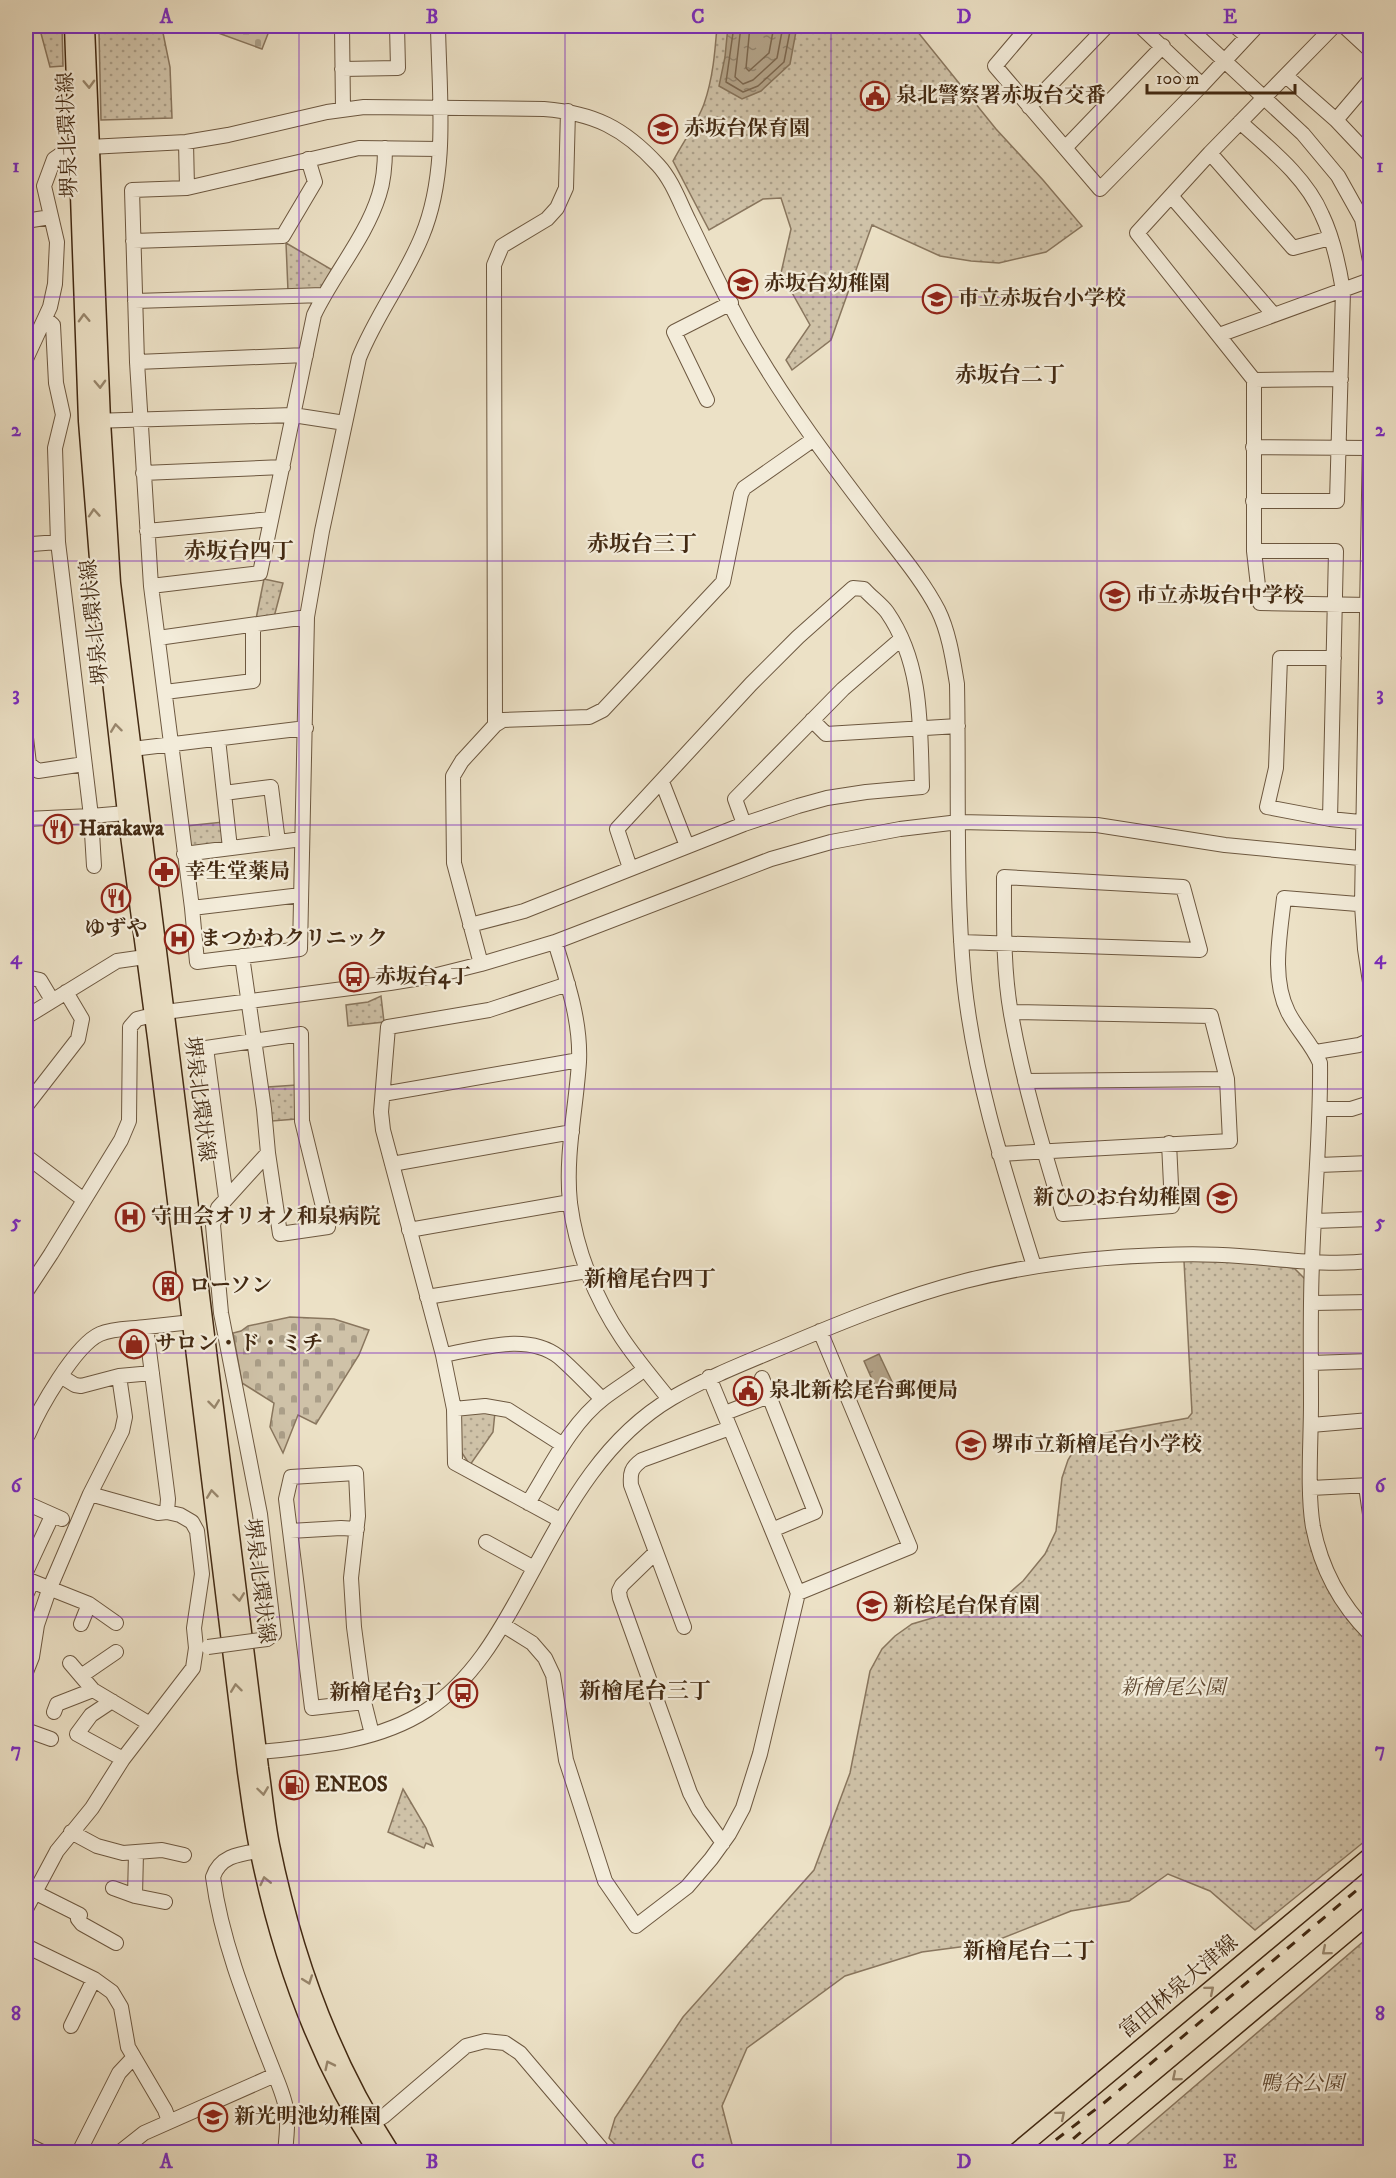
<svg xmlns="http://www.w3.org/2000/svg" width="1396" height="2178" viewBox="0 0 1396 2178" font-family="'IM FELL DW Pica','Noto Serif JP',serif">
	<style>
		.cemetery { fill: url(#cemetery-stones); stroke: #89765e; stroke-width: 1.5 }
		.park { fill: url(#park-dots); stroke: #89765e; stroke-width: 1.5 }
		.water { fill: url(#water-ripples); stroke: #86735a; stroke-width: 1.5 }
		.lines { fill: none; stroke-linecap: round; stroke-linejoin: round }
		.shore { stroke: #7b664e; stroke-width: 1.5 }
		.minor-casing { stroke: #6d5840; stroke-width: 16 }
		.major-casing { stroke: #432a13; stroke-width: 19 }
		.minor { stroke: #f3ecda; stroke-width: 14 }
		.major { stroke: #ece1c6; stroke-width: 16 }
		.rail { stroke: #432a13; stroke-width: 3; stroke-dasharray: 10 10; stroke-linecap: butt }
		.minor-bridge-casing { stroke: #6d5840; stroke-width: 16; stroke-linecap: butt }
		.minor-bridge { stroke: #f3ecda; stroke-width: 14 }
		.oneway { stroke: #98866c }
		.grid { fill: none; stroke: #7b2cbf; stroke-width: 1.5; stroke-opacity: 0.55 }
		.labels { text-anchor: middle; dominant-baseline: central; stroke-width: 4.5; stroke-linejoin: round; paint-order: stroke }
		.poi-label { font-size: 21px; font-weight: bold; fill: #432a13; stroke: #f3ecda; text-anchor: start }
		.street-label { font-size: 21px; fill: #432a13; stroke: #f3ecda }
		.park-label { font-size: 21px; font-style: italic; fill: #5f4831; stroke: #f3ecda }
		.neighbourhood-label { font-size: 22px; font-weight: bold; fill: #432a13; stroke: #f3ecda }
		.neatline { fill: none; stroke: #7b2cbf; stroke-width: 2 }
		.grid-label { font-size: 20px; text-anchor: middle; font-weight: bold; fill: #7b2cbf }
	</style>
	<defs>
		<pattern id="cemetery-stones" width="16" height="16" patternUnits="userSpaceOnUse" patternTransform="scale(1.5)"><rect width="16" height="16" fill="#cfc2a8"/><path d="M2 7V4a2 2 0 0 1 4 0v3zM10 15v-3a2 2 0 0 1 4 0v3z" fill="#aa9e88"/></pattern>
		<pattern id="park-dots" width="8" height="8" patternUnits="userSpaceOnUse" patternTransform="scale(1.5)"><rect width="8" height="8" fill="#cfc2a8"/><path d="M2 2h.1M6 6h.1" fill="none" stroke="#aa9e88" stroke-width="1.8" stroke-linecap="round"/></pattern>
		<pattern id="water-ripples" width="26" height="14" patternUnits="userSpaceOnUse" patternTransform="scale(1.5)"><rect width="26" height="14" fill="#b3a389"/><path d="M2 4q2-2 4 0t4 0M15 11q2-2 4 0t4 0" fill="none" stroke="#93856f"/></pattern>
	</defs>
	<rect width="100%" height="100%" fill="#ece1c6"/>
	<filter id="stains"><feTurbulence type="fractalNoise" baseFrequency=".00333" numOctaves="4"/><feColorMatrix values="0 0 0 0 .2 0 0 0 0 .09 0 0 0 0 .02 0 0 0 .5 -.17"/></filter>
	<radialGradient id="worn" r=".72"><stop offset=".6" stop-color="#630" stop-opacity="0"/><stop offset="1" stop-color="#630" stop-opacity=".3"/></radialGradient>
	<path class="cemetery" d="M199 26H271L262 49Z
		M290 1317 334 1319 369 1330 359 1355 316 1424 298 1415 283 1453 270 1427 274 1403 242 1383 233 1333 241 1331 248 1326Z"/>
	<path class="park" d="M39 26H62L63 66 50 67Z
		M717 26H913L996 129 1043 180 1082 226 1046 252 999 263 971 261 940 256 872 225 831 340 792 370 786 360 810 325 781 273 791 229 781 198 763 199 709 230 673 161C683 142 697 123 704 104 713 78 715 52 717 26Z
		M162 28 170 67 172 118 101 120 99 32Z
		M286 243 334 271 323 289 288 291Z
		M264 579 283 583 274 617 256 619Z
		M223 822V841L220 844 193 847 190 846 186 826Z
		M381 996 384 1022 348 1026 346 1005 368 1002Z
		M296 1085V1119L272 1121 268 1087Z
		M1184 1261 1237 1262 1294 1268 1306 1280V1487L1329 1589 1347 1619 1370 1644V1837L1255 1930 1210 1891 1168 1874 1129 1901 1071 1911 990 1943 922 1952 845 1976 747 2048 722 2106 734 2152H622L609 2138 615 2118 683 2017 814 1870 850 1773 870 1671 882 1649 895 1636 912 1624 987 1602 1008 1594 1023 1581 1045 1554 1056 1531 1062 1478 1068 1460 1077 1445 1095 1435 1188 1418 1192 1413Z
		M495 1412 493 1432 470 1465 460 1450V1416L462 1414Z
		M403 1789 426 1828 433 1846 426 1843 424 1848 388 1832Z
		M1370 1936V2152H1118Z"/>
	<path class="water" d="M728 26H797L790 64 761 91 742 99 719 86 725 57Z
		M879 1354 895 1388 879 1395 864 1361Z"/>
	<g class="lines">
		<path class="shore" d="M734 26 726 82 743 92 758 86 784 62 791 26
			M741 26 735 77 743 84 753 80 777 58 783 26
			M750 26 746 68 749 71 769 53 774 26"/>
		<g class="minor-casing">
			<path id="minor" d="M342 26 343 110
				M438 26C439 94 449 171 422 236 405 278 376 315 359 358L322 531 307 617 300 949 197 962 192 908 151 586 137 362 132 190 187 188 359 148 439 149
				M1029 26 995 66 1100 189 1202 85 1257 26
				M1140 26 1202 85
				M1187 26 1303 134 1338 176 1362 219 1370 261
				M1235 26 1247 36
				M1334 26 1210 153 1137 233 1254 380V551L1260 603 1370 605
				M1344 26 1370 50
				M342 69 398 68 397 26
				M1286 76 1336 120 1370 156
				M1029 107 1107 26
				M1336 120 1370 80
				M1240 122C1270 149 1306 177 1322 215 1333 238 1339 266 1343 291L1337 501H1253
				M186 142 187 188
				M1065 148 1163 46
				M1210 153 1293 248 1330 238
				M1172 197 1274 315
				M26 221 50 217
				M133 241 283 236 315 182 308 159
				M135 301 323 295
				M45 318 53 325 56 383 63 415 55 448 58 542 91 816 94 866
				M1219 335 1370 280
				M26 359 50 307 55 284 57 242 44 186 54 159 70 148 186 142 228 135 327 112 364 107 544 109C594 113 624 128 658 165 672 180 680 203 689 221 709 262 729 306 753 346 788 406 830 462 872 517 894 547 921 577 938 610 949 632 953 660 957 684 959 783 955 882 964 980 974 1078 1005 1173 1034 1266
				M137 362 306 355
				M1254 380 1341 379
				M707 400 674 332 731 303
				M92 421 293 415 345 423
				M1370 437 1362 905 1365 949 1370 982
				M1253 447 1370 448
				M143 473 283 467
				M147 531 271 519
				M26 548 32 544 58 542
				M1254 551H1336L1330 819
				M151 586 260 573 314 315C333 275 366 237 379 195 384 180 385 164 385 148
				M158 638 307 617
				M1334 658H1280L1276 768 1267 807 1330 819 1370 823
				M165 692 253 681V625
				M812 720 826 734 958 726
				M495 725 494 265 502 246 547 219 557 208 566 188 568 111
				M26 738 29 764 38 771 84 764
				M218 739 230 848
				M124 750 306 728
				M662 782 687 846
				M224 793 271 787 278 842
				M26 819 91 816 126 813
				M744 824 735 799 843 689 901 639
				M184 854 302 839
				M1370 905 1284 898C1280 935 1271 978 1288 1012 1297 1030 1312 1044 1320 1063 1321 1130 1314 1196 1312 1263 1310 1310 1311 1357 1311 1404 1311 1441 1307 1492 1313 1527 1321 1568 1341 1605 1370 1634
				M192 908 301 895
				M470 925 524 911 744 824 798 806 827 798 866 792 922 787C920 727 923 664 887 612 881 604 871 597 864 589L853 588 798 637 751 684 617 829 630 868
				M555 942C567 981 581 1021 579 1062 576 1109 565 1156 570 1203 576 1250 595 1298 622 1338 636 1359 653 1379 669 1399
				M961 942 1200 950 1183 887 1004 877C1004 922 1003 969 1011 1014 1023 1082 1043 1148 1063 1214L1172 1206 1169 1143
				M242 956 264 1109 268 1153 218 1208 213 1225 221 1313 260 1514 274 1634 267 1639
				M481 964 454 863 453 776 462 761 495 725 503 720 589 717 603 710 723 582 741 494 744 488 814 439
				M26 977 40 980 52 1000
				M1011 1012 1211 1016 1227 1079
				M26 1017 117 961 145 957
				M1316 1052 1359 1045 1370 1040
				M383 1094 579 1060
				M26 1106 78 1039 82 1019 66 992
				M1321 1109H1351L1370 1103
				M999 1154 1230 1141 1227 1079 1025 1081
				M26 1156 84 1200
				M392 1164 572 1132
				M1319 1165 1370 1163
				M226 1198 206 1048 301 1034 302 1121 328 1227 280 1234 268 1153
				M1315 1221 1370 1219
				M409 1230 570 1202
				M26 1292 51 1254 121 1140 129 1121 130 1027 137 1019 165 1012 390 983 433 976 481 964 555 942 771 859 831 842 900 829 959 822 1097 825 1225 845 1370 859
				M427 1297 587 1271
				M1312 1303 1370 1302
				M443 1355C479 1349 527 1332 559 1357 574 1370 588 1385 602 1399
				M1311 1363 1370 1361
				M62 1377 75 1385 81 1386 119 1376
				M762 1378 769 1396
				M454 1409 485 1406 508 1410 563 1445
				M725 1413 769 1396 815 1512 772 1530
				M1311 1425 1370 1420
				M28 1435C39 1409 75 1345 100 1334 113 1328 132 1329 146 1327
				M1366 1486 1370 1514
				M1311 1488 1370 1485
				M90 1494 158 1513 167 1512
				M26 1503 62 1519
				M528 1503C550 1468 570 1424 604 1398 617 1388 632 1379 645 1369
				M560 1520 455 1463 454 1409 443 1355 383 1130 381 1112 388 1027 489 1010 568 984
				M290 1531 341 1528 357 1529
				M486 1542 534 1568
				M656 1552 622 1585 619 1591 620 1598 690 1793 699 1810 723 1843
				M26 1572 52 1516
				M26 1579 89 1604 116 1623
				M798 1593 910 1547 820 1331
				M26 1595 32 1582
				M81 1624 89 1604
				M503 1625 532 1643 545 1658 553 1675 566 1760 605 1881 636 1926 687 1887 711 1859 729 1834 743 1808 760 1754 798 1593 709 1377
				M684 1627 631 1485C630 1473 631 1468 642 1460L730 1428
				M70 1663 93 1690 150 1724
				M26 1672 32 1657 37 1625 49 1590 90 1494 122 1431 125 1417 119 1376 152 1373
				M81 1676 116 1652
				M112 1701 91 1715 77 1734 123 1759
				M364 1702 312 1708 286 1499 291 1477 356 1473 358 1516 351 1578 354 1627 364 1702 372 1734
				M54 1712 57 1704 93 1690
				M26 1730 51 1739
				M249 1753C309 1747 375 1744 427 1710 472 1681 499 1633 524 1587 563 1516 599 1441 672 1398 708 1377 747 1362 785 1346 844 1321 903 1297 965 1281 1028 1265 1095 1257 1160 1255 1186 1254 1213 1254 1239 1256 1283 1259 1326 1266 1370 1261
				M71 1832 97 1846 123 1853 162 1850 184 1855
				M113 1888 135 1896 165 1902
				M34 1892 80 1915 78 1919 82 1924 116 1943
				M135 1896 136 1853
				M26 1909 57 1851 92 1808 123 1759 193 1668 196 1648 194 1628 202 1574 197 1531 192 1522 180 1515 167 1512 168 1499 146 1327 201 1321
				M26 1946 94 1979 112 1992 121 2007 128 2047 165 2110 169 2121
				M71 2026 94 1979
				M275 2075C289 2109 289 2116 285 2152
				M366 2127 384 2116 466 2046 485 2041 505 2043 520 2053 604 2152
				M26 2144 42 2152
				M79 2152 119 2073 134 2057
				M120 2152 144 2133 275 2075C250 2011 222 1945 213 1877 220 1856 239 1854 258 1851"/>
		</g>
		<g class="major-casing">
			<path id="major" d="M73 26 87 421 100 584 126 813 156 1038 246 1772C250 1799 253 1826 259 1853 281 1959 318 2062 377 2152
				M86 26 102 421 112 583 260 1768C264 1794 266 1820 271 1845 293 1953 331 2060 391 2152
				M1016 2152 1370 1856
				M1086 2152 1370 1914"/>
		</g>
		<use href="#minor" class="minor"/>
		<use href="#major" class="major"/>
		<path class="rail" d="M1040 2152 1105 2102 1370 1879
			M1058 2152 1088 2126"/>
		<g class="minor-bridge-casing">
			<path id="minor-bridge" d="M208 1647 267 1639"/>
		</g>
		<use href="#minor-bridge" class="minor-bridge"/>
	</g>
	<defs><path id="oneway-chevron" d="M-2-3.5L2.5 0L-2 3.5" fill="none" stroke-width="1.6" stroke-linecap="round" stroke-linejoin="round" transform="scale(1.5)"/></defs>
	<g class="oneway">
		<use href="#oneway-chevron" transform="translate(89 84) rotate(88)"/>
		<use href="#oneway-chevron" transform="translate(84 318) rotate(-92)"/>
		<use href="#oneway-chevron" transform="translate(100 384) rotate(88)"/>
		<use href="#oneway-chevron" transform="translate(94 513) rotate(-94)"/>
		<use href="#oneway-chevron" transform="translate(116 728) rotate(-97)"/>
		<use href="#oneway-chevron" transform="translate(214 1404) rotate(83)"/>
		<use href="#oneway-chevron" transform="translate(212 1494) rotate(-97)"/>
		<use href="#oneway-chevron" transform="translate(239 1597) rotate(83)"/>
		<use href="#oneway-chevron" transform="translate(236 1688) rotate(-97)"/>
		<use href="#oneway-chevron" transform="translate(263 1791) rotate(82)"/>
		<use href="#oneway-chevron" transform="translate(265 1881) rotate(-103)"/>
		<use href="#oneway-chevron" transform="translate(1326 1951) rotate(140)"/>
		<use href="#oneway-chevron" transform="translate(308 1980) rotate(70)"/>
		<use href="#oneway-chevron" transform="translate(1210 1990) rotate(-40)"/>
		<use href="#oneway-chevron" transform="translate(329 2065) rotate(-116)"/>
		<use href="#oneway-chevron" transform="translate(1176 2077) rotate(140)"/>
		<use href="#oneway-chevron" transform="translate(1061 2115) rotate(-40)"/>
	</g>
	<path class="grid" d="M299 26V2152M565 26V2152M831 26V2152M1097 26V2152M26 297H1370M26 561H1370M26 825H1370M26 1089H1370M26 1353H1370M26 1617H1370M26 1881H1370"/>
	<defs>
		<g id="civic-ring" transform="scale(1.5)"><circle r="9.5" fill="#f3ecda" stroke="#8f2418" stroke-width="1.5"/><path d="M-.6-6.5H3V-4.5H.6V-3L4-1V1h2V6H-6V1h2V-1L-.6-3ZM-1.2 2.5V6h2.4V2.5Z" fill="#8f2418"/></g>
		<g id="school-ring" transform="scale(1.5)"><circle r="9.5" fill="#f3ecda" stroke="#8f2418" stroke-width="1.5"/><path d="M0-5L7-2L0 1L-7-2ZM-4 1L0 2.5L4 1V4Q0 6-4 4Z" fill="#8f2418"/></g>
		<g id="restaurant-ring" transform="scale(1.5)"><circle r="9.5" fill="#f3ecda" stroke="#8f2418" stroke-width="1.5"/><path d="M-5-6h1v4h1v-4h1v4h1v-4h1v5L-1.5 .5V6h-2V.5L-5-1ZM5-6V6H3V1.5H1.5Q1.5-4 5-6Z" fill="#8f2418"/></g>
		<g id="pharmacy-ring" transform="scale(1.5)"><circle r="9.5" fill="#f3ecda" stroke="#8f2418" stroke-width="1.5"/><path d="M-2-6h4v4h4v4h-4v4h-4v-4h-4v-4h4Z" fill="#8f2418"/></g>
		<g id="hospital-ring" transform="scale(1.5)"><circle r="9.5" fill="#f3ecda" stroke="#8f2418" stroke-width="1.5"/><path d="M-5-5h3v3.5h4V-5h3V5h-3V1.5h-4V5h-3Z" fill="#8f2418"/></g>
		<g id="bus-ring" transform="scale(1.5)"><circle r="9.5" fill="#f3ecda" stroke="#8f2418" stroke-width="1.5"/><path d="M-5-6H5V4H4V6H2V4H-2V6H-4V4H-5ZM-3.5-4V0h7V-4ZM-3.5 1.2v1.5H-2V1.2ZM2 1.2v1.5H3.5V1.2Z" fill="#8f2418"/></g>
		<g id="building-ring" transform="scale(1.5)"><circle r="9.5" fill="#f3ecda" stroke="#8f2418" stroke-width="1.5"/><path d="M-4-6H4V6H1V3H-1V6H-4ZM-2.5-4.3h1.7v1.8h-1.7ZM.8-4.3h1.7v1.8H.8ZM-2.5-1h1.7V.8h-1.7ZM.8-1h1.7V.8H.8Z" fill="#8f2418"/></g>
		<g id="shop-ring" transform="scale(1.5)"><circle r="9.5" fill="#f3ecda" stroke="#8f2418" stroke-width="1.5"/><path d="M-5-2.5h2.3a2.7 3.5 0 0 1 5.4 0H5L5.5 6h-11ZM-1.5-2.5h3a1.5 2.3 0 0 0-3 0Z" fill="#8f2418"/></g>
		<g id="fuel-ring" transform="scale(1.5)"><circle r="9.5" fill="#f3ecda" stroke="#8f2418" stroke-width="1.5"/><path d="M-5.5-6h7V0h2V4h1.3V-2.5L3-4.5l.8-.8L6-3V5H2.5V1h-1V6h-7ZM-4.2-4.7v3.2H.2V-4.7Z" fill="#8f2418"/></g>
	</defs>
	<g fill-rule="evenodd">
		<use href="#civic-ring" x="875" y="96"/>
		<use href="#school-ring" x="663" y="129"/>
		<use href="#school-ring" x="743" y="284"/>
		<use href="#school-ring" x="937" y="299"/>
		<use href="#school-ring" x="1115" y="596"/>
		<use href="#restaurant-ring" x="58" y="829"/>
		<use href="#pharmacy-ring" x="164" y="872"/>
		<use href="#restaurant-ring" x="116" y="898"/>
		<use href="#hospital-ring" x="179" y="939"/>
		<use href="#bus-ring" x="354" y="977"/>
		<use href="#school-ring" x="1222" y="1198"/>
		<use href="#hospital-ring" x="130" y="1217"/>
		<use href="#building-ring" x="168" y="1286"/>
		<use href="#shop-ring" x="134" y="1344"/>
		<use href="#civic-ring" x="748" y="1391"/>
		<use href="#school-ring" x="971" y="1445"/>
		<use href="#school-ring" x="872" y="1606"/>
		<use href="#bus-ring" x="463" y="1693"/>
		<use href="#fuel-ring" x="294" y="1785"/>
		<use href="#school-ring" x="213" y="2117"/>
	</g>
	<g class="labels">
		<g class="poi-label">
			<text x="896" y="96">泉北警察署赤坂台交番</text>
			<text x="684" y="129">赤坂台保育園</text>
			<text x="764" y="284">赤坂台幼稚園</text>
			<text x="958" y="299">市立赤坂台小学校</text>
			<text x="1136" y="596">市立赤坂台中学校</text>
			<text x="79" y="829">Harakawa</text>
			<text x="185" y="872">幸生堂薬局</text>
			<text x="116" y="929" text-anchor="middle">ゆずや</text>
			<text x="200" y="939">まつかわクリニック</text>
			<text x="375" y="977">赤坂台4丁</text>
			<text x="1201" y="1198" text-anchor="end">新ひのお台幼稚園</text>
			<text x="151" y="1217">守田会オリオノ和泉病院</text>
			<text x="189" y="1286">ローソン</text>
			<text x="155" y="1344">サロン・ド・ミチ</text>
			<text x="769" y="1391">泉北新桧尾台郵便局</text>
			<text x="992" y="1445">堺市立新檜尾台小学校</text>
			<text x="893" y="1606">新桧尾台保育園</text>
			<text x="442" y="1693" text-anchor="end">新檜尾台3丁</text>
			<text x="315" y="1785">ENEOS</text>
			<text x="234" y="2117">新光明池幼稚園</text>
		</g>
		<g class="street-label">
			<text transform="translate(68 135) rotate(-92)">堺泉北環状線</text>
			<text transform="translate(95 622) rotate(-96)">堺泉北環状線</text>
			<text transform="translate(199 1099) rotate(83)">堺泉北環状線</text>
			<text transform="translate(259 1581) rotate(83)">堺泉北環状線</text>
			<text transform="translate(1179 1987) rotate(-40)">富田林泉大津線</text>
		</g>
		<g class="park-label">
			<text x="1173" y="1688">新檜尾公園</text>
			<text x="1302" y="2084">鴨谷公園</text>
		</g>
		<g class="neighbourhood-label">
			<text x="1010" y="375">赤坂台二丁</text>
			<text x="642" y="544">赤坂台三丁</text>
			<text x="239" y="551">赤坂台四丁</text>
			<text x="650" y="1279">新檜尾台四丁</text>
			<text x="645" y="1691">新檜尾台三丁</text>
			<text x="1029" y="1951">新檜尾台二丁</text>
		</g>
	</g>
	<rect width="1396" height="2178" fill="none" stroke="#ece1c6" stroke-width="66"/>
	<path d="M1147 84v9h148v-9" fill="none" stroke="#432a13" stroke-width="3"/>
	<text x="1156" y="84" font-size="18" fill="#432a13" stroke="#f3ecda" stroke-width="4.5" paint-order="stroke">100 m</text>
	<rect x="33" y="33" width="1330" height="2112" class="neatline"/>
	<g class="grid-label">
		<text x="166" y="23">A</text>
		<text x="432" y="23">B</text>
		<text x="698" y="23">C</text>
		<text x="964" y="23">D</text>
		<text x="1230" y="23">E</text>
		<text x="16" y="172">1</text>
		<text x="1380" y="172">1</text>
		<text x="16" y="436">2</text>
		<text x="1380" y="436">2</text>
		<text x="16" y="700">3</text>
		<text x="1380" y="700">3</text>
		<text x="16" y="964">4</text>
		<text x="1380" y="964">4</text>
		<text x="16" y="1228">5</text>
		<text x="1380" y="1228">5</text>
		<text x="16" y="1492">6</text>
		<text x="1380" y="1492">6</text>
		<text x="16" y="1756">7</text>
		<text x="1380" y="1756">7</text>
		<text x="16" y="2020">8</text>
		<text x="1380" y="2020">8</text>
		<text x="166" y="2168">A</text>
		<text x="432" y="2168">B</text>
		<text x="698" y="2168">C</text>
		<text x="964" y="2168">D</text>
		<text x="1230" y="2168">E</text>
	</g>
	<rect width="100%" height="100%" filter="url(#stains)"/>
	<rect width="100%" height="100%" fill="url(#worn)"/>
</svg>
